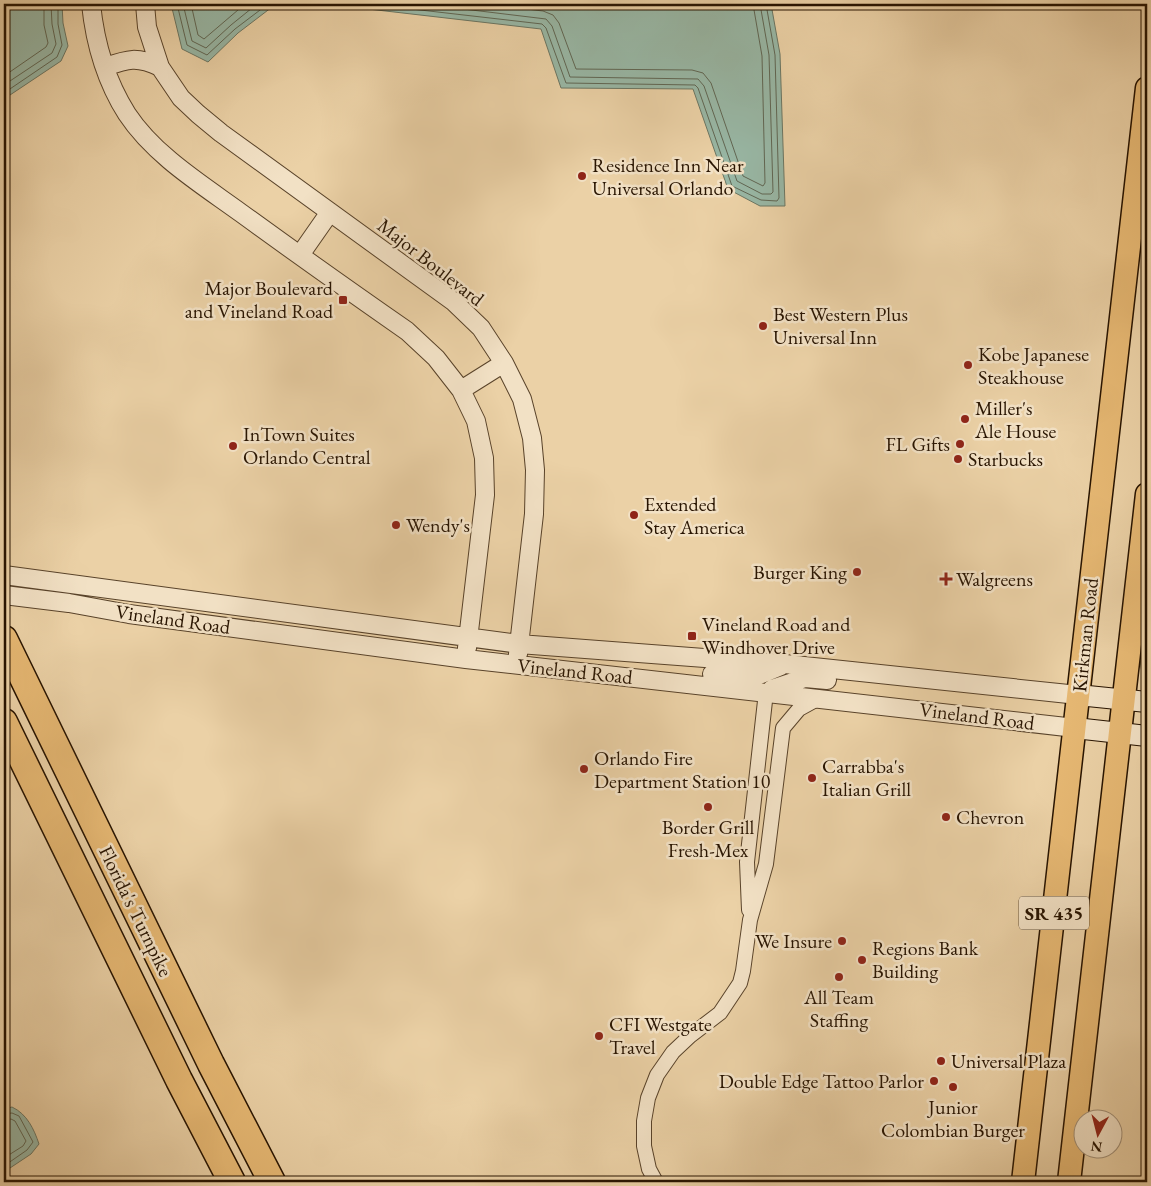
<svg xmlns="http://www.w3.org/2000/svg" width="1151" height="1186" viewBox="0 0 1151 1186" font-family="'EB Garamond',serif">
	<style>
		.garden { fill: #b6bc87; stroke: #6f6844 }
		.water { fill: #98b7a5; stroke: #6b7663 }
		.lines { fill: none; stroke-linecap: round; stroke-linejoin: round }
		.shore { stroke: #606653; stroke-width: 1 }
		.minor-casing { stroke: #59432a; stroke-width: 16 }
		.tertiary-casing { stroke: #59432a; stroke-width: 20 }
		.secondary-casing { stroke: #281401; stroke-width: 22 }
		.primary-casing { stroke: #281401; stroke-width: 25 }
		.motorway-casing { stroke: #281401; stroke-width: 29 }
		.minor { stroke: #f2e1c5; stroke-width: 14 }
		.tertiary { stroke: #f2e1c5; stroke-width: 18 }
		.secondary { stroke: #f2e1c5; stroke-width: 20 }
		.primary { stroke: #e6b873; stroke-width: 22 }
		.motorway { stroke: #e6b873; stroke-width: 26 }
		.poi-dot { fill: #8f2418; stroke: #f2e1c5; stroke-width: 2 }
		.labels { text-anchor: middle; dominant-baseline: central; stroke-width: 5; stroke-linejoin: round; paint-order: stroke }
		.shield { fill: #f2e1c5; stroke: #65523c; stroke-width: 1 }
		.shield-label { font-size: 19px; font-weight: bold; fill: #281401 }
		.poi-label { font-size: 20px; fill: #281401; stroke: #f2e1c5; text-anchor: start }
		.street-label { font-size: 20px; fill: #281401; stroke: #f2e1c5 }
	</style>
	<rect width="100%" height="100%" fill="#ebd1a6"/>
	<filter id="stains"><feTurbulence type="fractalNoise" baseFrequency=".004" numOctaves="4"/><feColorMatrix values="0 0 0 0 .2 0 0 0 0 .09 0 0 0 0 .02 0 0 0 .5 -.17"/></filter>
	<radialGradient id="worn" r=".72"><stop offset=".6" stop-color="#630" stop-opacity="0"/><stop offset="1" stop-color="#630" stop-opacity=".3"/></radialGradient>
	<path class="garden" d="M1147 600V682C1133 667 1145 620 1147 600Z"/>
	<path class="water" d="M4 4H62L63 23 68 46 61 61 4 99Z
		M171 4H276L238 33 208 62 182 49Z
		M325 4H771L780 54 785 206H760L728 189 693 89 561 88 541 29Z
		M12 1107C27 1114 34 1129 39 1144L31 1154 4 1172V1109Z"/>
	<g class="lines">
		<path class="shore" d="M177 4 187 45 207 55 235 29 268 4
			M183 4 192 41 206 48 231 25 257 4
			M191 4 198 35 204 39 245 4
			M368 4 542 24 546 28 566 83 695 85 698 88 732 186 761 200 777 201 779 198 775 55 766 4
			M422 4 546 19 552 26 570 77 698 79 704 86 737 181 762 194H771L773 192 769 55 760 4
			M486 4 543 11 553 15 559 23 576 69 692 70 703 73 711 83 743 176 763 186 765 183 762 56 753 4
			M4 76 46 47 48 43 44 25V4
			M4 85 52 53 56 44 52 24 51 4
			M4 93 57 57 62 45 58 24V4
			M4 1114 12 1113 19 1116 33 1142 27 1150 4 1166
			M4 1120 11 1119 15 1121 26 1141 23 1146 4 1158"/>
		<g class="minor-casing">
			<path id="minor" d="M749 910 747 862 766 692
				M656 1182 649 1169 644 1146V1121L648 1098 657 1075 673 1052 690 1036 720 1013 740 983 743 971 750 920 766 864 783 728 799 709 819 698"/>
		</g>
		<g class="tertiary-casing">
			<path id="tertiary" d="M91 4C95 43 106 81 127 114 154 155 201 184 241 213 296 253 351 292 407 331L436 358 461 390 476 421 484 458 485 495 467 648
				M145 4 147 27 160 67 181 98 198 114 221 133 454 302 481 328 504 363 522 399 532 438 535 470 534 514 518 654
				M105 67C128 59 137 56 160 67
				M300 255 330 212
				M461 390 504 363
				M4 575 519 644 785 664 1078 695
				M4 595 69 603 129 614 466 659 1075 728
				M712 674 752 678 781 666
				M772 689 805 678 827 680"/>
		</g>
		<g class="secondary-casing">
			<path id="secondary" d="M1078 695 1147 702
				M1075 728 1147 736"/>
		</g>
		<g class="primary-casing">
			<path id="primary" d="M1023 1182 1147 88
				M1069 1182 1147 494"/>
		</g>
		<g class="motorway-casing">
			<path id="motorway" d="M4 639 211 1064 272 1182
				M4 722 179 1080 232 1182"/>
		</g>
		<use href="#minor" class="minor"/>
		<use href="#tertiary" class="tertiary"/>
		<use href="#secondary" class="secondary"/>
		<use href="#primary" class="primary"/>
		<use href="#motorway" class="motorway"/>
	</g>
	<g class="poi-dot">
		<circle cx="582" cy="176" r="5"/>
		<rect x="338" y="295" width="10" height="10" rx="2.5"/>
		<circle cx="763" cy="326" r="5"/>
		<circle cx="968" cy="365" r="5"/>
		<circle cx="965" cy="419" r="5"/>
		<circle cx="960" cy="444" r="5"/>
		<circle cx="233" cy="446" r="5"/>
		<circle cx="958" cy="459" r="5"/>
		<circle cx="634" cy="515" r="5"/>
		<circle cx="396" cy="525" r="5"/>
		<circle cx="857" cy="572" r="5"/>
		<path d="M943.5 571.5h5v5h5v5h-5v5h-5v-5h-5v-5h5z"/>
		<rect x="687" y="631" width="10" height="10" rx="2.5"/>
		<circle cx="584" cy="769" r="5"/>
		<circle cx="812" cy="778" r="5"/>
		<circle cx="708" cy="807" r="5"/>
		<circle cx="946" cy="817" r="5"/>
		<circle cx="842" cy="941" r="5"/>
		<circle cx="862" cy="960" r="5"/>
		<circle cx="839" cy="977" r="5"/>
		<circle cx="599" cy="1036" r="5"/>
		<circle cx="941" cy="1061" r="5"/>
		<circle cx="934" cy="1081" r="5"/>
		<circle cx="953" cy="1087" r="5"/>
	</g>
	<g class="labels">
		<rect class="shield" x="1019" y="896.5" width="70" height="33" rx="4"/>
		<g class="shield-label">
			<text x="1054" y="913">SR 435</text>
		</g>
		<g class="poi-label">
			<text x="592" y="165">Residence Inn Near<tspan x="592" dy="23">Universal Orlando</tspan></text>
			<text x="333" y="288" text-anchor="end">Major Boulevard<tspan x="333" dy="23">and Vineland Road</tspan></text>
			<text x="773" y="314">Best Western Plus<tspan x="773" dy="23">Universal Inn</tspan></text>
			<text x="978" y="354">Kobe Japanese<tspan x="978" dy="23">Steakhouse</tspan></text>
			<text x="975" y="408">Miller's<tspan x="975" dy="23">Ale House</tspan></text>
			<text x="243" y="434">InTown Suites<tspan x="243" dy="23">Orlando Central</tspan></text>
			<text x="950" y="444" text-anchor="end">FL Gifts</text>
			<text x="968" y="459">Starbucks</text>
			<text x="644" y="504">Extended<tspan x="644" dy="23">Stay America</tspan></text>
			<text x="406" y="525">Wendy's</text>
			<text x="847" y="572" text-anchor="end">Burger King</text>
			<text x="956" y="579">Walgreens</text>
			<text x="702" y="624">Vineland Road and<tspan x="702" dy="23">Windhover Drive</tspan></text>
			<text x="594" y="758">Orlando Fire<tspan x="594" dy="23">Department Station 10</tspan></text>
			<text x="822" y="766">Carrabba's<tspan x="822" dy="23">Italian Grill</tspan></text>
			<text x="956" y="817">Chevron</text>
			<text x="708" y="827" text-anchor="middle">Border Grill<tspan x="708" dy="23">Fresh-Mex</tspan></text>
			<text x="832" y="941" text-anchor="end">We Insure</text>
			<text x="872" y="948">Regions Bank<tspan x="872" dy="23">Building</tspan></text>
			<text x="839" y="997" text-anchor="middle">All Team<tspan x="839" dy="23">Staffing</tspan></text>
			<text x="609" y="1024">CFI Westgate<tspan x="609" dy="23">Travel</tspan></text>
			<text x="951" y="1061">Universal Plaza</text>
			<text x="924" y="1081" text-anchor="end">Double Edge Tattoo Parlor</text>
			<text x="953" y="1107" text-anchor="middle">Junior<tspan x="953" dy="23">Colombian Burger</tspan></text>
		</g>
		<g class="street-label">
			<text transform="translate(431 262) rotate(38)">Major Boulevard</text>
			<text transform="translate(173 619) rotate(8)">Vineland Road</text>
			<text transform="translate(1085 635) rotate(-84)">Kirkman Road</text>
			<text transform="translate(575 671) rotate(6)">Vineland Road</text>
			<text transform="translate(977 716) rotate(7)">Vineland Road</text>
			<text transform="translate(136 911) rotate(64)">Florida's Turnpike</text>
		</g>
	</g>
	<rect width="1151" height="1186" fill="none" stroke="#ebd1a6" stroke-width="20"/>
	<rect x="5" y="5" width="1141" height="1176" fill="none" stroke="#281401" stroke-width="2.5"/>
	<rect x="10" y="10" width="1131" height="1166" fill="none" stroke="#281401"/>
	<g transform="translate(1098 1134) rotate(187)"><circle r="24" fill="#f2e1c5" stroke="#a18f77"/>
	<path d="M0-4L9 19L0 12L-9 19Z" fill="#8f2418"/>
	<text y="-8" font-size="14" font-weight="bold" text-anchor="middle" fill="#281401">N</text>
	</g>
	<rect width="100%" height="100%" filter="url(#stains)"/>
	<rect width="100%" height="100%" fill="url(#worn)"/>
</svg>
